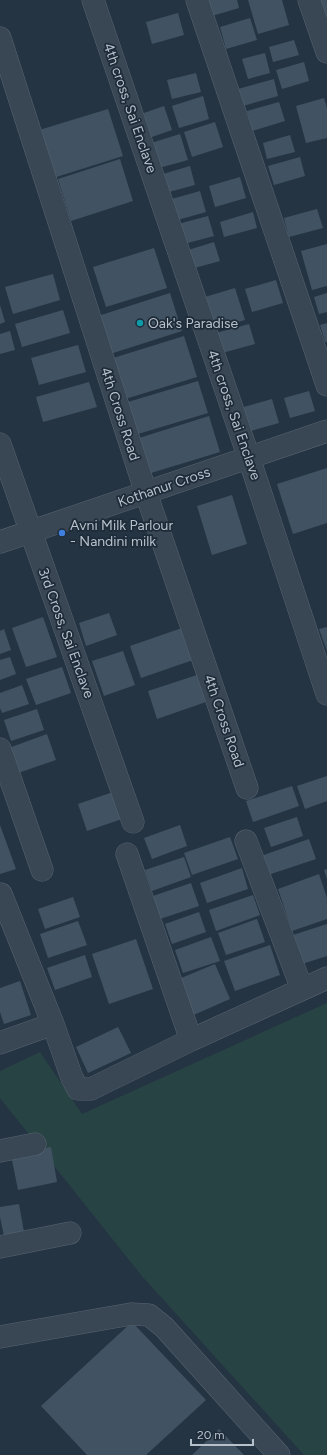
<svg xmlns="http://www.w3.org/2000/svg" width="327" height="1455" viewBox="0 0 327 1455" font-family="Figtree,sans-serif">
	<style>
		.green { fill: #274344 }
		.building { fill: #415362 }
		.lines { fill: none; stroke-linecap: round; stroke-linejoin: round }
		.minor-casing { stroke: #586470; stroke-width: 23 }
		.minor { stroke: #394653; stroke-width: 22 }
		.culture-dot { fill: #0f9aa8; stroke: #1e2b38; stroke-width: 1.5 }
		.shop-dot { fill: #3f7fe0; stroke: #1e2b38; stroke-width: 1.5 }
		.labels { text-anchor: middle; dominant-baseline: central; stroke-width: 3.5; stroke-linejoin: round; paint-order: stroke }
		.street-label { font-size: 14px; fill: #b7c1cc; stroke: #1e2b38 }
		.poi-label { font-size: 14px; fill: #b7c1cc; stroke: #1e2b38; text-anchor: start }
	</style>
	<rect width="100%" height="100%" fill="#253443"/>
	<path class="green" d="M327 1003V1455H304L141 1275 0 1098V1071L40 1052 82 1114Z"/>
	<path class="building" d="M209 0H237L239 8 212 16 207 1Z
		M248 0H282L289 25 258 34Z
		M316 0H327V17L322 19Z
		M178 13 184 35 152 44 146 22Z
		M250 18 257 40 226 49 220 27Z
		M294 40 299 55 273 62 269 47Z
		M265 53 270 73 248 79 242 59Z
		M304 62 309 81 282 89 276 70Z
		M196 73 201 92 172 99 167 80Z
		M274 79 278 96 243 106 238 89Z
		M203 96 209 119 179 128 172 106Z
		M324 98 327 108V138L306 143 296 106Z
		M279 102 285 121 252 131 247 111Z
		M164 106 172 130 149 138 141 114Z
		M108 109 123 156 50 179 36 131Z
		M215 122 223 147 192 157 184 132Z
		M180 134 188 160 159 168 151 143Z
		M290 135 295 152 267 159 263 143Z
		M300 157 305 176 274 185 268 166Z
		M120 159 133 201 71 221 58 179Z
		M190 166 195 185 169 192 163 174Z
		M240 177 246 198 215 207 209 186Z
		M200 191 206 212 174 221 168 200Z
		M317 209 323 228 289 237 284 218Z
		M253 212 257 228 224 237 220 222Z
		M208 216 214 236 184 244 178 224Z
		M214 242 220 261 191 269 185 251Z
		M327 244V286L312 290 301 251Z
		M154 248 167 288 106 307 93 267Z
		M53 274 60 300 13 314 5 287Z
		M276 280 283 303 252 312 245 289Z
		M235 288 245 320 214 329 205 297Z
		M170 293 182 331 110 354 98 316Z
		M327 293V312L319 314 314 297Z
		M0 305 5 322 0 324Z
		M63 310 70 333 22 347 15 324Z
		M327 323V342H325L320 325Z
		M249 324 255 344 222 353 216 333Z
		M10 331 15 350 0 354V334Z
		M184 336 197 377 122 400 110 359Z
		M78 345 86 372 39 385 31 358Z
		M198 381 208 413 138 434 128 402Z
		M89 382 97 407 43 422 36 397Z
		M309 391 315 411 290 418 284 398Z
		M272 399 279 423 247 432 240 408Z
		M209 416 220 452 151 473 139 438Z
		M327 468V523L293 534 277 484Z
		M232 495 247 544 212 555 197 506Z
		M109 613 117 635 86 646 79 623Z
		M43 617 57 657 26 667 12 628Z
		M327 627V651L319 629Z
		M182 628 193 660 141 678 130 646Z
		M4 629 11 650 0 654V631Z
		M123 651 135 685 104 696 92 661Z
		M10 657 16 674 0 680V660Z
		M62 667 71 693 36 705 26 679Z
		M197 675 206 702 157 719 148 691Z
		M22 685 29 704 2 713 0 708V693Z
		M37 709 44 730 11 741 4 720Z
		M47 734 56 760 15 774 6 749Z
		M327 776V801L305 809 297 786Z
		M292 786 299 806 253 822 246 801Z
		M113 792 122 819 87 831 78 804Z
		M297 817 303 836 271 847 264 828Z
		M0 825 16 869 0 874Z
		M180 825 187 846 152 859 144 838Z
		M230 837 238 859 192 875 184 853Z
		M309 839 316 859 268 875 261 856Z
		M184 857 191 877 152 891 145 870Z
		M242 868 248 889 207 903 200 883Z
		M327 869V879L324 870Z
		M319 874 327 898V919L292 931 278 889Z
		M191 883 199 906 157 920 150 897Z
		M253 895 260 915 216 931 209 910Z
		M73 897 80 917 45 929 38 909Z
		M199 912 206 932 172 944 165 924Z
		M257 919 265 942 226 955 218 933Z
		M78 921 87 945 48 958 40 934Z
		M327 924V956L302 964 293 935Z
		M211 937 220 961 183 973 175 950Z
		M136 939 153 989 109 1004 92 954Z
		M270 945 280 975 235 991 224 961Z
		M85 955 92 977 55 990 47 968Z
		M215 964 230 999 189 1017 174 981Z
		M20 981 31 1015 4 1024 0 1012V988Z
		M118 1027 131 1053 88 1073 76 1047Z
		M51 1147 57 1182 18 1190 11 1155Z
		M19 1204 24 1232 4 1236 0 1217V1207Z
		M132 1322 206 1400 146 1455H87L41 1406Z
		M219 1429 244 1455H192Z"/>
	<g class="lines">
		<g class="minor-casing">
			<path id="minor" d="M93 0 249 458 327 694
				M197 0 327 385
				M309 0 327 52
				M0 38 146 493 247 788
				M0 444 133 822
				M0 542 327 431
				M0 749 42 870
				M246 841 302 989
				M127 854 191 1040
				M1 894 53 1024 72 1078 78 1089H91L191 1040 327 978
				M0 1043 53 1024
				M0 1151 35 1144
				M0 1247 70 1233
				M0 1337 131 1314 149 1315 164 1327 279 1455"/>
		</g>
		<use href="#minor" class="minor"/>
	</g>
	<circle class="culture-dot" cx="140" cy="323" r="4"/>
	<circle class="shop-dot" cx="62" cy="533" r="4"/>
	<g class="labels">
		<g class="street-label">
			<text transform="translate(130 108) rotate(71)">4th cross, Sai Enclave</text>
			<text transform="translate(120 414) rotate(72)">4th Cross Road</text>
			<text transform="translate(234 415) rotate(71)">4th cross, Sai Enclave</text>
			<text transform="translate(164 487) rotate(-19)">Kothanur Cross</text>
			<text transform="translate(66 633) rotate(70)">3rd Cross, Sai Enclave</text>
			<text transform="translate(224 721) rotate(71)">4th Cross Road</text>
		</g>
		<g class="poi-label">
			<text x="148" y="323">Oak's Paradise</text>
			<text x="70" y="525">Avni Milk Parlour<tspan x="70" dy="16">- Nandini milk</tspan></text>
		</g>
	</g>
	<path d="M191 1439v6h62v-6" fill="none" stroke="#b7c1cc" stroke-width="2"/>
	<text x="197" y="1439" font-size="12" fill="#b7c1cc" stroke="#1e2b38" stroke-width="3" paint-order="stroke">20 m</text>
</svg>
